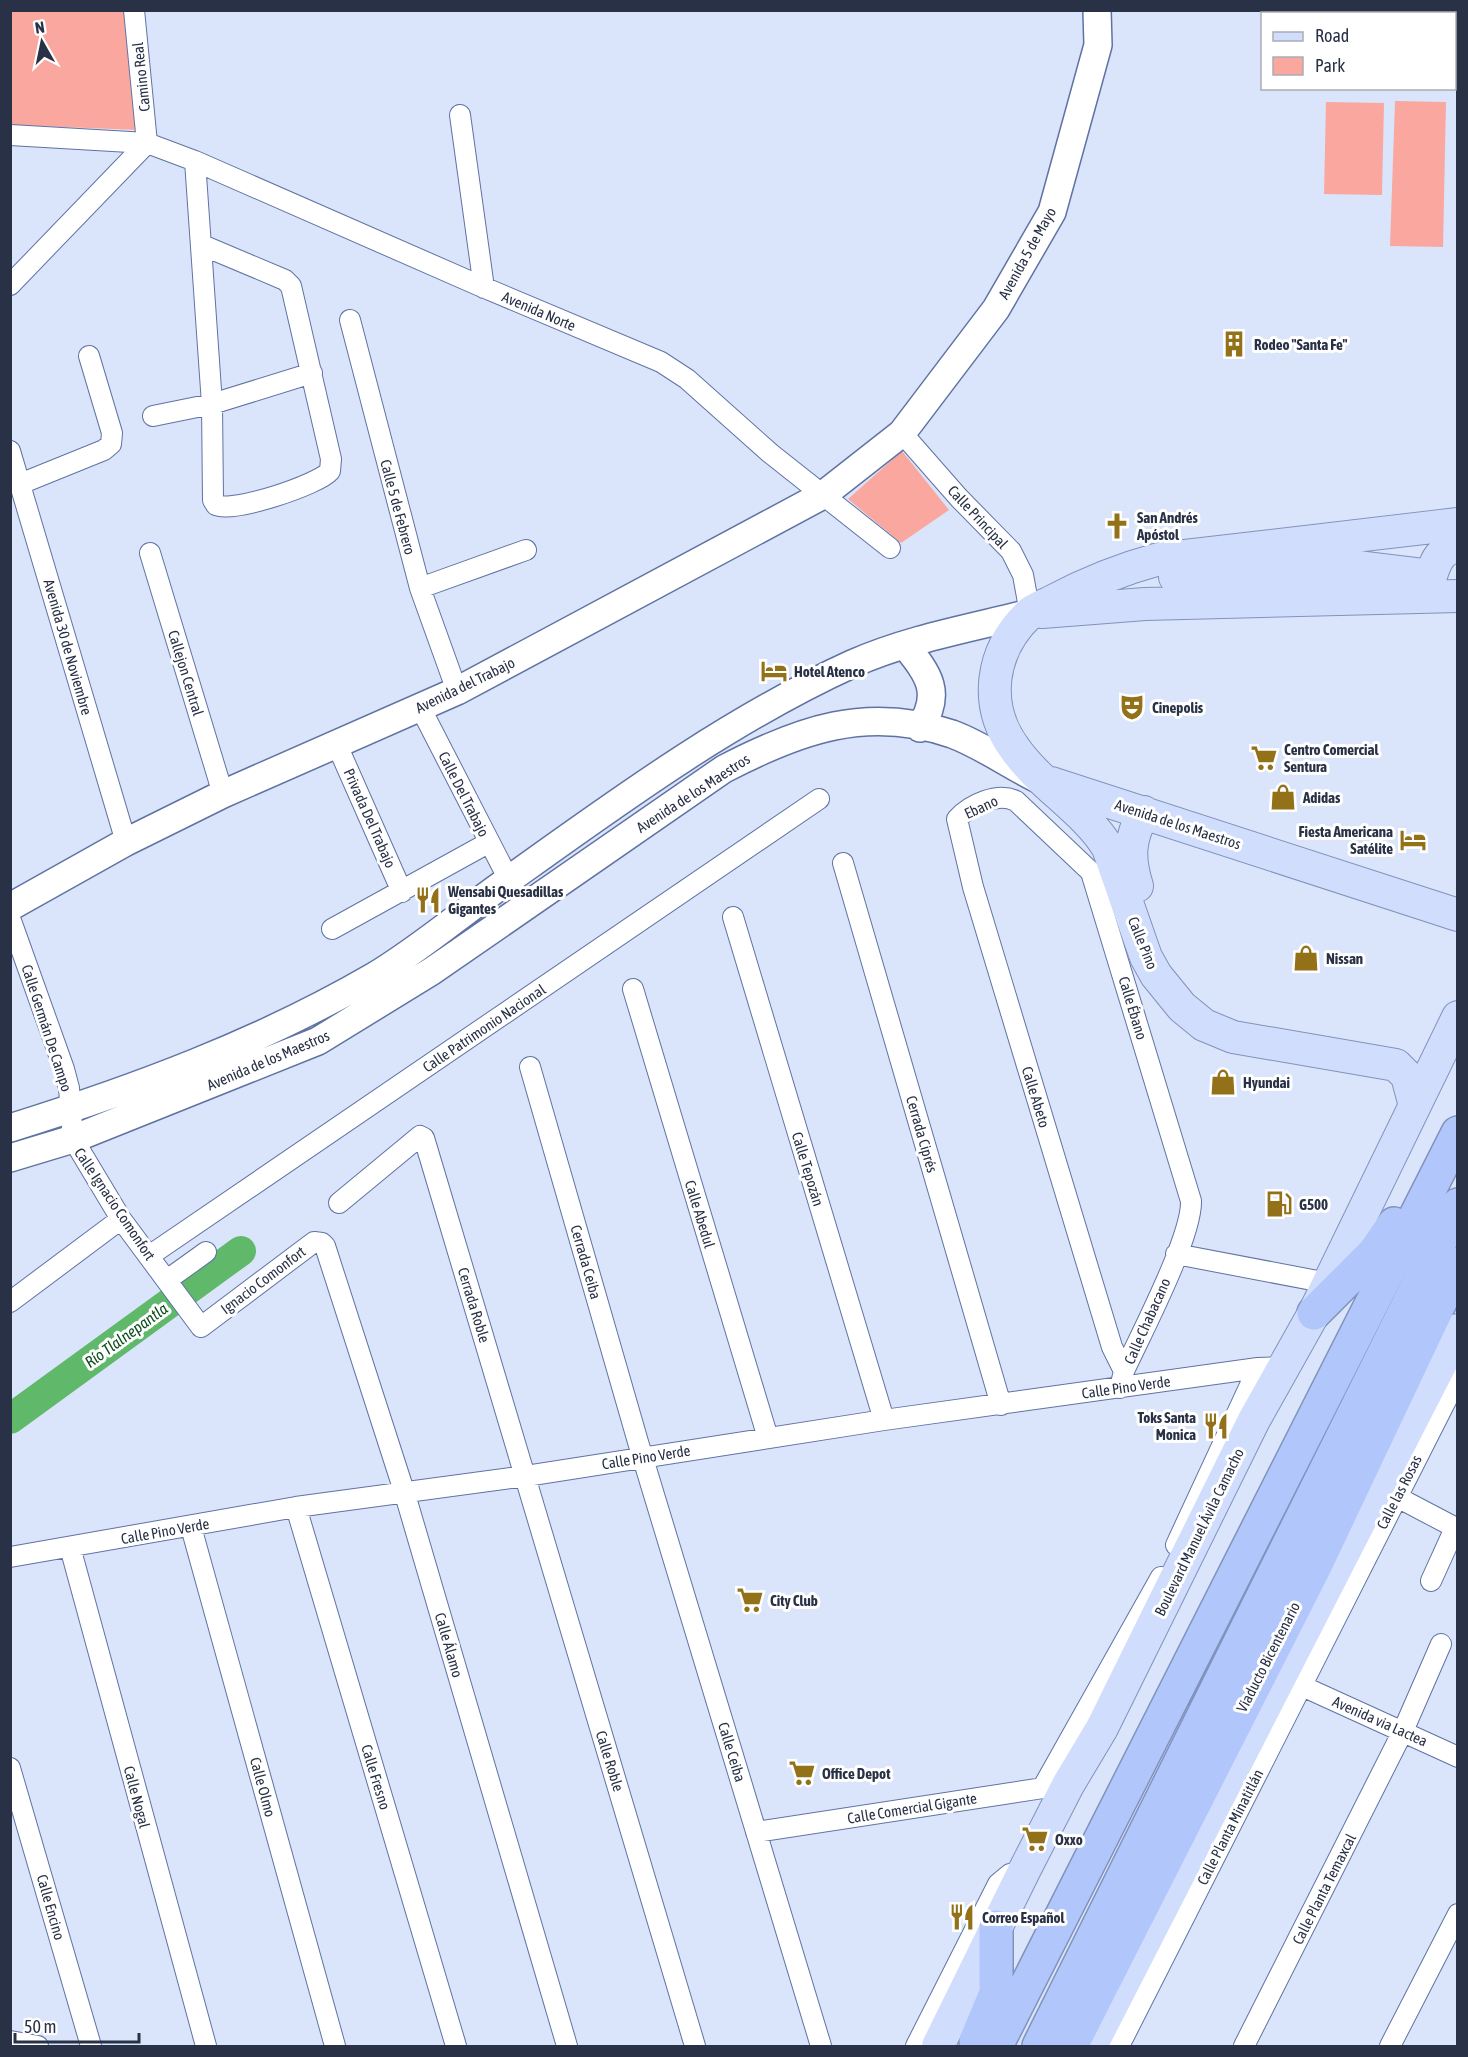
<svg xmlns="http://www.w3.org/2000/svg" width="1468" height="2057" viewBox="0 0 1468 2057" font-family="'Asap Condensed',sans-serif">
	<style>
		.green { fill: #faa89f }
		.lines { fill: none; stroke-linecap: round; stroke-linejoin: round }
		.river { stroke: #60b86b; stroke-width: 30 }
		.street-casing { stroke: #5f73a3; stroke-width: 22 }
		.secondary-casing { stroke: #5f73a3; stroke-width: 30 }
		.primary-casing { stroke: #8192bc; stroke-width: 34 }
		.highway-casing { stroke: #8192bc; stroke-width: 36 }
		.street { stroke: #fff; stroke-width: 20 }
		.secondary { stroke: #fff; stroke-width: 27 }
		.primary { stroke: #d0ddfd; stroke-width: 32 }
		.highway { stroke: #b1c7fb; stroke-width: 33 }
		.labels { text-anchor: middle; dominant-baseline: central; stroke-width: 6; stroke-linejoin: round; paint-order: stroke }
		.street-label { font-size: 15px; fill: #293146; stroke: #fff }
		.poi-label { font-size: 15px; font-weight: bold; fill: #293146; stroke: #fff; text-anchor: start }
		.water-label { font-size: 16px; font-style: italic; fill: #0d4d1c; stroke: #fff }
	</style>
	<rect width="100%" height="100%" fill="#dae4fa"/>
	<path class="green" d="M11 11H128L139 130 11 125Z
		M1395 101 1446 102 1443 247 1390 246Z
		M1326 102 1384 103 1382 195 1324 194Z
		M902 451 949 510 901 543 848 499Z"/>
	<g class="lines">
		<path class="river" d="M10 1419 241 1251"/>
		<g class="street-casing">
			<path id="street" d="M134 10 147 143
				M460 115 484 288
				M10 135 147 143 195 161 478 285 661 362 687 379 770 453 890 548
				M195 161 212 404 213 500 216 505C233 513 318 485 330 471L331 459 291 286 285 280 202 245
				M10 285 147 143
				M350 320 420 588 457 691
				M153 416 212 404 312 373
				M902 433 959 498 1011 551 1023 575 1030 613
				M10 451 126 842
				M20 484 104 450 111 444 112 433 89 356
				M150 553 223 794
				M420 588 526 550
				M420 707 509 880
				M337 745 402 892
				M843 863 1001 1405
				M733 917 884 1420
				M10 918 64 1069 69 1088 73 1139 121 1219 201 1327 314 1242 322 1243 325 1246 404 1491 567 2046
				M332 929 488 843
				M633 989 768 1438
				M530 1067 638 1442 821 2046
				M339 1203 420 1136 424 1138 695 2046
				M1176 1254 1328 1283
				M149 1256 819 799
				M167 1280 206 1252
				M10 1302 121 1219
				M1120 1388 1124 1371C1141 1334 1192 1237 1191 1201L1091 872 1016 801C998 792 971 804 957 819L973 887 1112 1347 1124 1371
				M1397 1497 1458 1529
				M296 1507 456 2046
				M191 1527 335 2046
				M1176 1545 1258 1368
				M70 1547 206 2046
				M10 1557 296 1507 526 1476 884 1420 1258 1368 1282 1367
				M1431 1581 1455 1528
				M1302 1686 1458 1757
				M10 1768 91 2046
				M1043 1787 1161 1577
				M756 1832 1056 1786
				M10 2041 38 2046
				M916 2046 998 1884 1010 1874 1024 1871
				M1119 2046 1458 1377
				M1244 2046 1403 1731 1441 1644
				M1390 2046 1458 1914"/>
		</g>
		<g class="secondary-casing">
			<path id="secondary" d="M905 645C928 674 943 692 920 728
				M10 907 126 842 223 794 457 691 823 495 902 433 996 309 1052 212 1098 45 1097 10
				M10 1128C135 1089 259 1043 373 977 417 951 458 916 500 886 612 806 727 721 852 664 908 639 971 628 1030 613
				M10 1158 73 1139 318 1041 432 971 724 769C799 730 867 705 952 734 982 745 1009 765 1038 779"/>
		</g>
		<g class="primary-casing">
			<path id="primary" d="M1431 576C1436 560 1440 550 1458 546
				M1175 577 1357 567 1431 576
				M1042 612 1145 604 1458 596
				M1051 783 1458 915
				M1137 886C1128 857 1129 839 1144 812
				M1414 1102 1407 1076 1396 1065 1233 1037 1204 1025 1182 1007 1156 975 1146 957 1108 848C1087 812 1041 786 1015 749 983 706 990 651 1029 614 1035 608 1046 605 1053 601 1087 583 1122 569 1159 559L1458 524
				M938 2046 1024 1871 1068 1785 1102 1728 1254 1420 1314 1313 1458 1017
				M1091 2046 1458 1330"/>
		</g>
		<g class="highway-casing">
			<path id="highway" d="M1314 1313 1374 1253 1394 1224
				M976 2041 996 1993V1927
				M996 2046 1458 1133
				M1039 2046 1458 1205
				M1071 2046 1315 1566 1458 1264"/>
		</g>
		<use href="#street" class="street"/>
		<use href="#secondary" class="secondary"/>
		<use href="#primary" class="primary"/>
		<use href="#highway" class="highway"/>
	</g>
	<defs>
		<g id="building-bare" transform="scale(2.07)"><path d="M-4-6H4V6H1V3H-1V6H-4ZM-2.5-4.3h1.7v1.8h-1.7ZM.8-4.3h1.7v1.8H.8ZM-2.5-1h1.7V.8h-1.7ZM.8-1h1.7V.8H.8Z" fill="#927118" stroke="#fff" stroke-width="2.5" paint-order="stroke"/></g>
		<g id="church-bare" transform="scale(2.07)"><path d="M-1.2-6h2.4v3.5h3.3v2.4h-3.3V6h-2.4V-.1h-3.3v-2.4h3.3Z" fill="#927118" stroke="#fff" stroke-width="2.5" paint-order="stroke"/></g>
		<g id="hotel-bare" transform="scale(2.07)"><path d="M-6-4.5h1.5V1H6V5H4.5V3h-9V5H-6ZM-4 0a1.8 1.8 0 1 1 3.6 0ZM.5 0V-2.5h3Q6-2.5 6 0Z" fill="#927118" stroke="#fff" stroke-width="2.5" paint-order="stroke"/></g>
		<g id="theatre-bare" transform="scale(2.07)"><path d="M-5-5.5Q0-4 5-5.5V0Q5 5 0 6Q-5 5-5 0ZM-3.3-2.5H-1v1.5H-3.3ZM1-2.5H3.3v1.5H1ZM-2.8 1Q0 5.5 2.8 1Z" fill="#927118" stroke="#fff" stroke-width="2.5" paint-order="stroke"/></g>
		<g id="supermarket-bare" transform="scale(2.07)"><path d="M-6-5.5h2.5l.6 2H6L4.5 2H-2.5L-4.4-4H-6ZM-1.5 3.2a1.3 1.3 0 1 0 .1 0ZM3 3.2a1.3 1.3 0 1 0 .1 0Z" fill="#927118" stroke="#fff" stroke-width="2.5" paint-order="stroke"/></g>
		<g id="shop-bare" transform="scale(2.07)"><path d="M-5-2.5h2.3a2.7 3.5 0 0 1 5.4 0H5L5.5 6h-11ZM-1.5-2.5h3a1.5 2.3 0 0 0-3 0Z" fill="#927118" stroke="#fff" stroke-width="2.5" paint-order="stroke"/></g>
		<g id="restaurant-bare" transform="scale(2.07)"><path d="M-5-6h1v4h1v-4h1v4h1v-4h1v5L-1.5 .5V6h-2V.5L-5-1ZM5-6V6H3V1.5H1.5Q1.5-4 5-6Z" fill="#927118" stroke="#fff" stroke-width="2.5" paint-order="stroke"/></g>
		<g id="fuel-bare" transform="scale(2.07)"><path d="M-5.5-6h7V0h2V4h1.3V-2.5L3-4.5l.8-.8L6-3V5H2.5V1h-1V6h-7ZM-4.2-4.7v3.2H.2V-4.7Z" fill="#927118" stroke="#fff" stroke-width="2.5" paint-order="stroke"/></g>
	</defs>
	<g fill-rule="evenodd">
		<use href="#building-bare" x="1234" y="344"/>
		<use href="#church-bare" x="1117" y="526"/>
		<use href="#hotel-bare" x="774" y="671"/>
		<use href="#theatre-bare" x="1132" y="707"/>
		<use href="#supermarket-bare" x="1264" y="758"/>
		<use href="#shop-bare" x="1283" y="797"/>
		<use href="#hotel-bare" x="1413" y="840"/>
		<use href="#restaurant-bare" x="428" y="900"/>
		<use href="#shop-bare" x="1306" y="958"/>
		<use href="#shop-bare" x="1223" y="1082"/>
		<use href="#fuel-bare" x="1279" y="1204"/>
		<use href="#restaurant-bare" x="1216" y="1426"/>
		<use href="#supermarket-bare" x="750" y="1600"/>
		<use href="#supermarket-bare" x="802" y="1773"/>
		<use href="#supermarket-bare" x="1035" y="1839"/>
		<use href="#restaurant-bare" x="962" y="1917"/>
	</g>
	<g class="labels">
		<g class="street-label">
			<text transform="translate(141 77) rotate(-96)">Camino Real</text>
			<text transform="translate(1027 253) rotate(-61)">Avenida 5 de Mayo</text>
			<text transform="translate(539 311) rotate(23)">Avenida Norte</text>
			<text transform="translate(398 507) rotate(75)">Calle 5 de Febrero</text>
			<text transform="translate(978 517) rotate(47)">Calle Principal</text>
			<text transform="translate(68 647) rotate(74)">Avenida 30 de Noviembre</text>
			<text transform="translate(186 673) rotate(73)">Callejon Central</text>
			<text transform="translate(465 685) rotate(-26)">Avenida del Trabajo</text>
			<text transform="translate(693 793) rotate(-33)">Avenida de los Maestros</text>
			<text transform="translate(464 794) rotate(63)">Calle Del Trabajo</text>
			<text transform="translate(981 807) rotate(-25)">Ebano</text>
			<text transform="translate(370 818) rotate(66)">Privada Del Trabajo</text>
			<text transform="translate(1178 824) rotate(18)">Avenida de los Maestros</text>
			<text transform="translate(1143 943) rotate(68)">Calle Pino</text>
			<text transform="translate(1133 1008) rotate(73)">Calle Ébano</text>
			<text transform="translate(47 1028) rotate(72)">Calle Germán De Campo</text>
			<text transform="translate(484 1028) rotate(-34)">Calle Patrimonio Nacional</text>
			<text transform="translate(268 1060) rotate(-23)">Avenida de los Maestros</text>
			<text transform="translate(1036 1097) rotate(73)">Calle Abeto</text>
			<text transform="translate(922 1134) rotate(74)">Cerrada Ciprés</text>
			<text transform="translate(808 1169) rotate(73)">Calle Tepozán</text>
			<text transform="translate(115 1204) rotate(56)">Calle Ignacio Comonfort</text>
			<text transform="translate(700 1214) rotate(73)">Calle Abedul</text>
			<text transform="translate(586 1262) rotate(74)">Cerrada Ceiba</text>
			<text transform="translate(263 1280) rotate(-37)">Ignacio Comonfort</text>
			<text transform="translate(474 1305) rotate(73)">Cerrada Roble</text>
			<text transform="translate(1147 1321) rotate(-66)">Calle Chabacano</text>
			<text transform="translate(1126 1387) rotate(-8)">Calle Pino Verde</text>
			<text transform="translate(646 1457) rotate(-9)">Calle Pino Verde</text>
			<text transform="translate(1399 1492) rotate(-63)">Calle las Rosas</text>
			<text transform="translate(165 1531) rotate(-10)">Calle Pino Verde</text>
			<text transform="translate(1199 1532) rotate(-64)">Boulevard Manuel Ávila Camacho</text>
			<text transform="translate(449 1645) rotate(74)">Calle Álamo</text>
			<text transform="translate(1268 1657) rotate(-63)">Viaducto Bicentenario</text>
			<text transform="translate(1380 1721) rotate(24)">Avenida via Lactea</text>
			<text transform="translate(732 1752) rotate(73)">Calle Ceiba</text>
			<text transform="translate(610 1761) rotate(73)">Calle Roble</text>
			<text transform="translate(376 1777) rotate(73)">Calle Fresno</text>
			<text transform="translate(263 1787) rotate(75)">Calle Olmo</text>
			<text transform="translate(137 1797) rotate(75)">Calle Nogal</text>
			<text transform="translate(912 1808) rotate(-9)">Calle Comercial Gigante</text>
			<text transform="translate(1230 1827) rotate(-63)">Calle Planta Minatitlán</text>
			<text transform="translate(1324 1889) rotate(-63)">Calle Planta Temaxcal</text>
			<text transform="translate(51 1907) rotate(74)">Calle Encino</text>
		</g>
		<g class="poi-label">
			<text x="1254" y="344">Rodeo "Santa Fe"</text>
			<text x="1137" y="517">San Andrés<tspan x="1137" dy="17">Apóstol</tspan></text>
			<text x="794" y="671">Hotel Atenco</text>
			<text x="1152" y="707">Cinepolis</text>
			<text x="1284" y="749">Centro Comercial<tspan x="1284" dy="17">Sentura</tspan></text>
			<text x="1303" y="797">Adidas</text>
			<text x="1393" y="831" text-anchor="end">Fiesta Americana<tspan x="1393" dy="17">Satélite</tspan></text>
			<text x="448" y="891">Wensabi Quesadillas<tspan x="448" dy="17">Gigantes</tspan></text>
			<text x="1326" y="958">Nissan</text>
			<text x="1243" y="1082">Hyundai</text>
			<text x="1299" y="1204">G500</text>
			<text x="1196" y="1417" text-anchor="end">Toks Santa<tspan x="1196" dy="17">Monica</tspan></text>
			<text x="770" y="1600">City Club</text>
			<text x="822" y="1773">Office Depot</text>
			<text x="1055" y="1839">Oxxo</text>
			<text x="982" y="1917">Correo Español</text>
		</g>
		<g class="water-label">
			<text transform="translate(126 1335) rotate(-36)">Río Tlalnepantla</text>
		</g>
	</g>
	<rect width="1468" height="2057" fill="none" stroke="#293146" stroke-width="24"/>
	<rect x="1261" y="12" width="195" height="78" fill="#ffffff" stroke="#a9adb5" stroke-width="1.5"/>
	<rect x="1273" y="32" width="30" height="9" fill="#d0ddfd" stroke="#a9adb5" stroke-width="1.5"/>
	<text x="1315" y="42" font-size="18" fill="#293146">Road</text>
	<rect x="1273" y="57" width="30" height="18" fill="#faa89f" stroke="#a9adb5" stroke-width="1.5"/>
	<text x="1315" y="72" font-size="18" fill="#293146">Park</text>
	<g transform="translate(42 42) rotate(351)" stroke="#ffffff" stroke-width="4.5" paint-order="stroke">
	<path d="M0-4.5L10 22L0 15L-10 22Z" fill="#293146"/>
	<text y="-9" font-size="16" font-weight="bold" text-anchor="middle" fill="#293146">N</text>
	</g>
	<path d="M15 2033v9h124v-9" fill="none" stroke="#293146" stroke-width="3"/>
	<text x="24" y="2033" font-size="18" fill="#293146" stroke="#ffffff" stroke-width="4.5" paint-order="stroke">50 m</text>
</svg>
